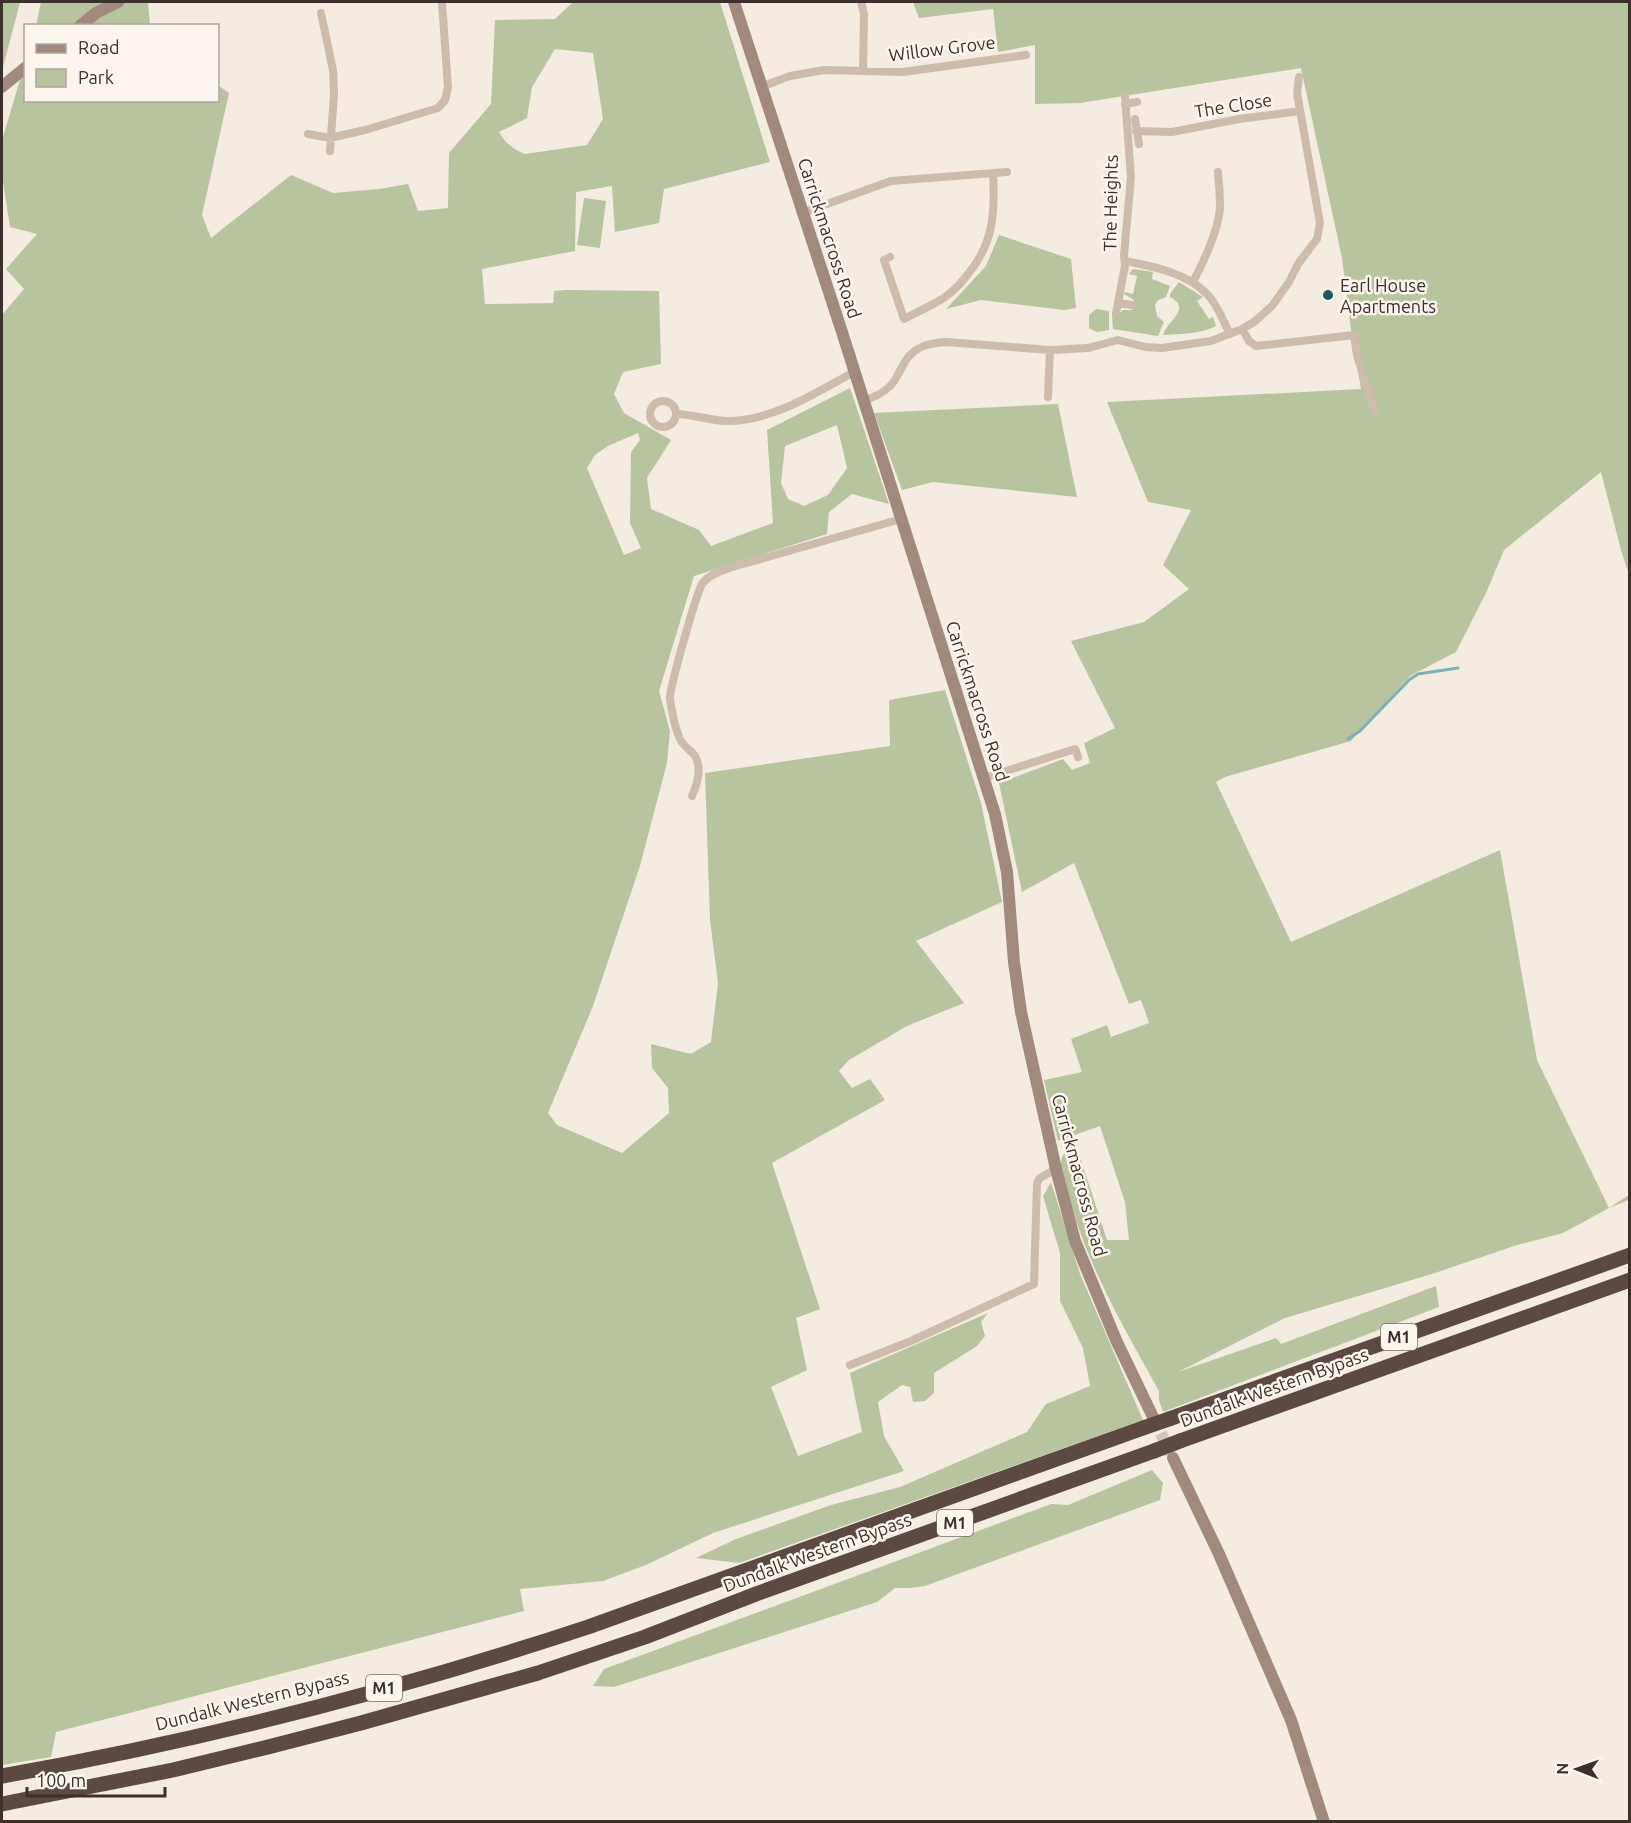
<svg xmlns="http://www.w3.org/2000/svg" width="1631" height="1823" viewBox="0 0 1631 1823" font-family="Ubuntu,sans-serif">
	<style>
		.green { fill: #b8c4a0; fill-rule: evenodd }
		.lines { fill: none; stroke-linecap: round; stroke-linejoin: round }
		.stream { stroke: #7fb0b2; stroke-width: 3 }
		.secondary-tunnel { stroke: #cfc6bd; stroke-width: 12; stroke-dasharray: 12 6; stroke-linecap: butt }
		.street { stroke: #cdbbac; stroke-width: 8 }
		.secondary { stroke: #a18a7d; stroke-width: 12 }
		.highway { stroke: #5c4a42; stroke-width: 15 }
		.highway-bridge { stroke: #5c4a42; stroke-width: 15 }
		.poi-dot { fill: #1f5a5e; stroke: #fbf5ee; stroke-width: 2 }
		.labels { text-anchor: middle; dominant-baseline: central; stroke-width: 5; stroke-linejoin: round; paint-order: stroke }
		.shield { fill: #fbf5ee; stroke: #756b66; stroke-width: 1.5 }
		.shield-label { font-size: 16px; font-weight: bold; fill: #3b302b }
		.street-label { font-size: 18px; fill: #3b302b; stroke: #fbf5ee }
		.poi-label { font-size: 18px; fill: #3b302b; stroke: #fbf5ee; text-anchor: start }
	</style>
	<rect width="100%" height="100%" fill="#f4ebe1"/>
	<path class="green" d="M2 2H20L2 71Z
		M41 2H148L150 25 36 26Z
		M573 2H720L770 162 664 189 659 223 615 232 612 186 576 192 575 251 482 269 485 304 553 303 554 291 566 290 659 291 661 364 623 372 614 394 624 413 671 440 647 478 651 509 699 530 711 546 773 523 767 430 850 388 889 504 852 494 829 512 827 534 694 576 659 691 670 731 667 763 640 866 593 1006 548 1113 557 1125 622 1153 669 1113 668 1088 652 1068 651 1044 691 1054 711 1042 718 983 710 920 705 773 890 746 889 700 945 690 981 803 1002 902 916 941 964 1003 907 1026 849 1060 839 1071 852 1088 870 1079 885 1100 772 1163 820 1309 796 1318 807 1370 771 1387 798 1456 862 1432 850 1373 988 1313 981 1322 985 1336 977 1346 934 1373V1393L925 1401 913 1402 910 1387 902 1385 878 1402 884 1436 904 1471 713 1533 646 1565 603 1581 520 1589 524 1611 56 1732 51 1757 2 1765V315L24 289 6 269 37 234 10 227 2 175V140L25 63 26 100H218V85L229 93 202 215 211 238 291 175 333 193 379 189 408 184 418 211 448 208 449 153 491 104 495 20 555 19ZM555 49 593 53 603 119 587 145 525 154C514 150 504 142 499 132L527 118 532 87ZM837 425 847 468 828 495 804 506 788 499 781 483 785 446ZM638 433 640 440 631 452 630 523 641 548 624 555 587 468 595 455 608 446Z
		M913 2H1629V575L1621 550 1601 472 1504 550 1487 591 1456 652 1410 676 1351 741 1225 777 1216 782 1291 942 1500 850 1537 1060 1609 1208 1629 1195V1200L1609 1208 1563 1233 1517 1245 1435 1273 1285 1318 1178 1372 1276 1338 1281 1344 1436 1286 1439 1307 1163 1412 1159 1400V1391C1123 1326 1085 1262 1067 1189 1065 1181 1060 1169 1061 1162 1062 1153 1069 1149 1076 1145L1107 1240H1129L1125 1202 1100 1126 1058 1141 1044 1080 1082 1072 1071 1039 1107 1025 1111 1037 1149 1023 1141 1000 1129 1004 1074 863 1022 892 999 783 1063 759 1072 770 1090 763 1084 743 1115 728 1071 641 1144 622 1189 589 1163 565 1191 510 1148 502 1107 402 1361 389 1351 330 1342 258 1301 68 1080 103 1035 104V45L998 52 993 9 919 18Z
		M584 198 606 201 600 248 577 245Z
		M999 235 1071 259 1076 308 1064 310 981 300 946 309 986 266Z
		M1133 269 1153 272 1152 279 1170 286 1166 297 1158 300 1155 305 1157 316 1164 322 1158 336 1113 329 1112 314 1118 315 1123 310H1132L1134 300 1124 294 1125 292 1133 294 1137 276 1129 274Z
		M1179 282 1203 297 1197 301 1209 319 1213 317 1216 326C1201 334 1180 334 1163 335 1166 321 1193 309 1170 297V294Z
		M1096 309 1109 311V330L1097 332 1089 328V315Z
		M1058 404 1077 497 933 482 902 490 874 413Z
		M1051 1182 1080 1274 1143 1420 739 1563 696 1558 736 1539 831 1505 900 1487 1027 1432 1046 1404 1090 1386 1083 1348 1060 1301V1253L1043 1196Z
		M1152 1470 1163 1483 1160 1500 925 1586 910 1588H895L877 1602 614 1687 593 1686 604 1669 1051 1504 1068 1505Z"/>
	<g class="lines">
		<path class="stream" d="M1348 739 1360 731 1409 680 1418 674 1458 668"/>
		<path class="secondary-tunnel" d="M1153 1417 1171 1454"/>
		<path class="street" d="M861 2 864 14 863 71
			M321 13 333 70 334 94 330 151
			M761 87 790 76 824 70 903 72 1026 55
			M1125 104 1137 102
			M1135 119 1139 144
			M1136 131 1172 132 1239 119 1300 111
			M308 134 330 138 365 130 438 108 445 100 448 88 442 2
			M802 213 891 181 1007 172
			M890 257 884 260 904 319C917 312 932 306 945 297 954 291 962 282 968 274 994 243 995 212 993 173
			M1125 261C1152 266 1187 273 1207 294 1218 305 1223 321 1230 334
			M1193 282C1204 261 1219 230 1220 206 1220 195 1219 183 1218 172
			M1118 303 1132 305
			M1116 313 1125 266 1124 255 1131 177 1125 96
			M1242 329 1249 341 1256 346 1354 335 1357 356 1375 411
			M1048 397 1050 350
			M863 401C872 398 882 394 889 387 895 382 898 374 902 367 911 348 926 343 946 342L1050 350 1088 348 1118 340 1145 347 1162 348 1211 341 1242 329 1254 322 1272 306 1289 282 1298 264 1317 239 1320 223 1297 93 1299 77
			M650 414a13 13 0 1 1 26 0a13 13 0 1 1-26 0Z
			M676 414C694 414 713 422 731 421 776 419 815 393 854 372
			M984 778 1075 749 1078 757
			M692 796C697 785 702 768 695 756 691 750 683 746 680 739 674 727 672 712 670 699 669 689 696 595 702 584 708 575 719 572 729 568L901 519
			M850 1365 911 1341 1034 1284 1037 1183 1040 1178 1056 1169"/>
		<path class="secondary" d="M734 2 842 332 995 814 1007 872 1014 962 1021 1012 1056 1169 1075 1241 1116 1340 1153 1417
			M80 26 96 13 118 2
			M2 87 26 67
			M1173 1458 1219 1554 1291 1720 1324 1822"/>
		<path class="highway" d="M1169 1419 1630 1255
			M1180 1441 1630 1280
			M2 1776C199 1741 398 1690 588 1627L1143 1428
			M2 1804 173 1770 268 1747 361 1723 538 1673 645 1637 756 1594 1154 1451"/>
		<path class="highway-bridge" d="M1143 1428 1169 1419
			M1154 1451 1180 1441"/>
	</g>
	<circle class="poi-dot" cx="1328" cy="295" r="6"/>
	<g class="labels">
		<g class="shield">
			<rect x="1381" y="1324" width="36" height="26" rx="4.5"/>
			<rect x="937" y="1510" width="36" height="26" rx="4.5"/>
			<rect x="366" y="1675" width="36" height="26" rx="4.5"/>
		</g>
		<g class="shield-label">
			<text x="1399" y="1337">M1</text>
			<text x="955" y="1523">M1</text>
			<text x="384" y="1688">M1</text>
		</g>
		<g class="street-label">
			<text transform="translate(942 48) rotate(-7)">Willow Grove</text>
			<text transform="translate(1233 105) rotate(-9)">The Close</text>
			<text transform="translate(1110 203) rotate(-89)">The Heights</text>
			<text transform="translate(830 238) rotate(72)">Carrickmacross Road</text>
			<text transform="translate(978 701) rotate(72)">Carrickmacross Road</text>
			<text transform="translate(1080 1175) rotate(75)">Carrickmacross Road</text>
			<text transform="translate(1274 1387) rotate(-20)">Dundalk Western Bypass</text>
			<text transform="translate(817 1552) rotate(-20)">Dundalk Western Bypass</text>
			<text transform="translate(252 1700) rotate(-14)">Dundalk Western Bypass</text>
		</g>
		<g class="poi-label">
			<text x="1340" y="285">Earl House<tspan x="1340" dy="21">Apartments</tspan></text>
		</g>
	</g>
	<rect width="1631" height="1823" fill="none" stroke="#3b302b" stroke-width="6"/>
	<rect x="24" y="24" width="195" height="78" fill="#fbf5ee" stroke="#aea6a0" stroke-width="1.5"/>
	<rect x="36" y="44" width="30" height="9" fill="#a18a7d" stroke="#aea6a0" stroke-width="1.5"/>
	<text x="78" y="54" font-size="18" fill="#3b302b">Road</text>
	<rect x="36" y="69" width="30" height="18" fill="#b8c4a0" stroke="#aea6a0" stroke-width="1.5"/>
	<text x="78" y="84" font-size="18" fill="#3b302b">Park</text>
	<g transform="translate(1577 1769) rotate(271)" stroke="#fbf5ee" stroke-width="4.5" paint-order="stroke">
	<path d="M0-4.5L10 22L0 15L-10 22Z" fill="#3b302b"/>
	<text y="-9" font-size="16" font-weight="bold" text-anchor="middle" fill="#3b302b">N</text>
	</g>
	<path d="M27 1787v9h138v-9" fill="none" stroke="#3b302b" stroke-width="3"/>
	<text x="36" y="1787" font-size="18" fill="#3b302b" stroke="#fbf5ee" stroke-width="4.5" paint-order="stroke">100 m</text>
</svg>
